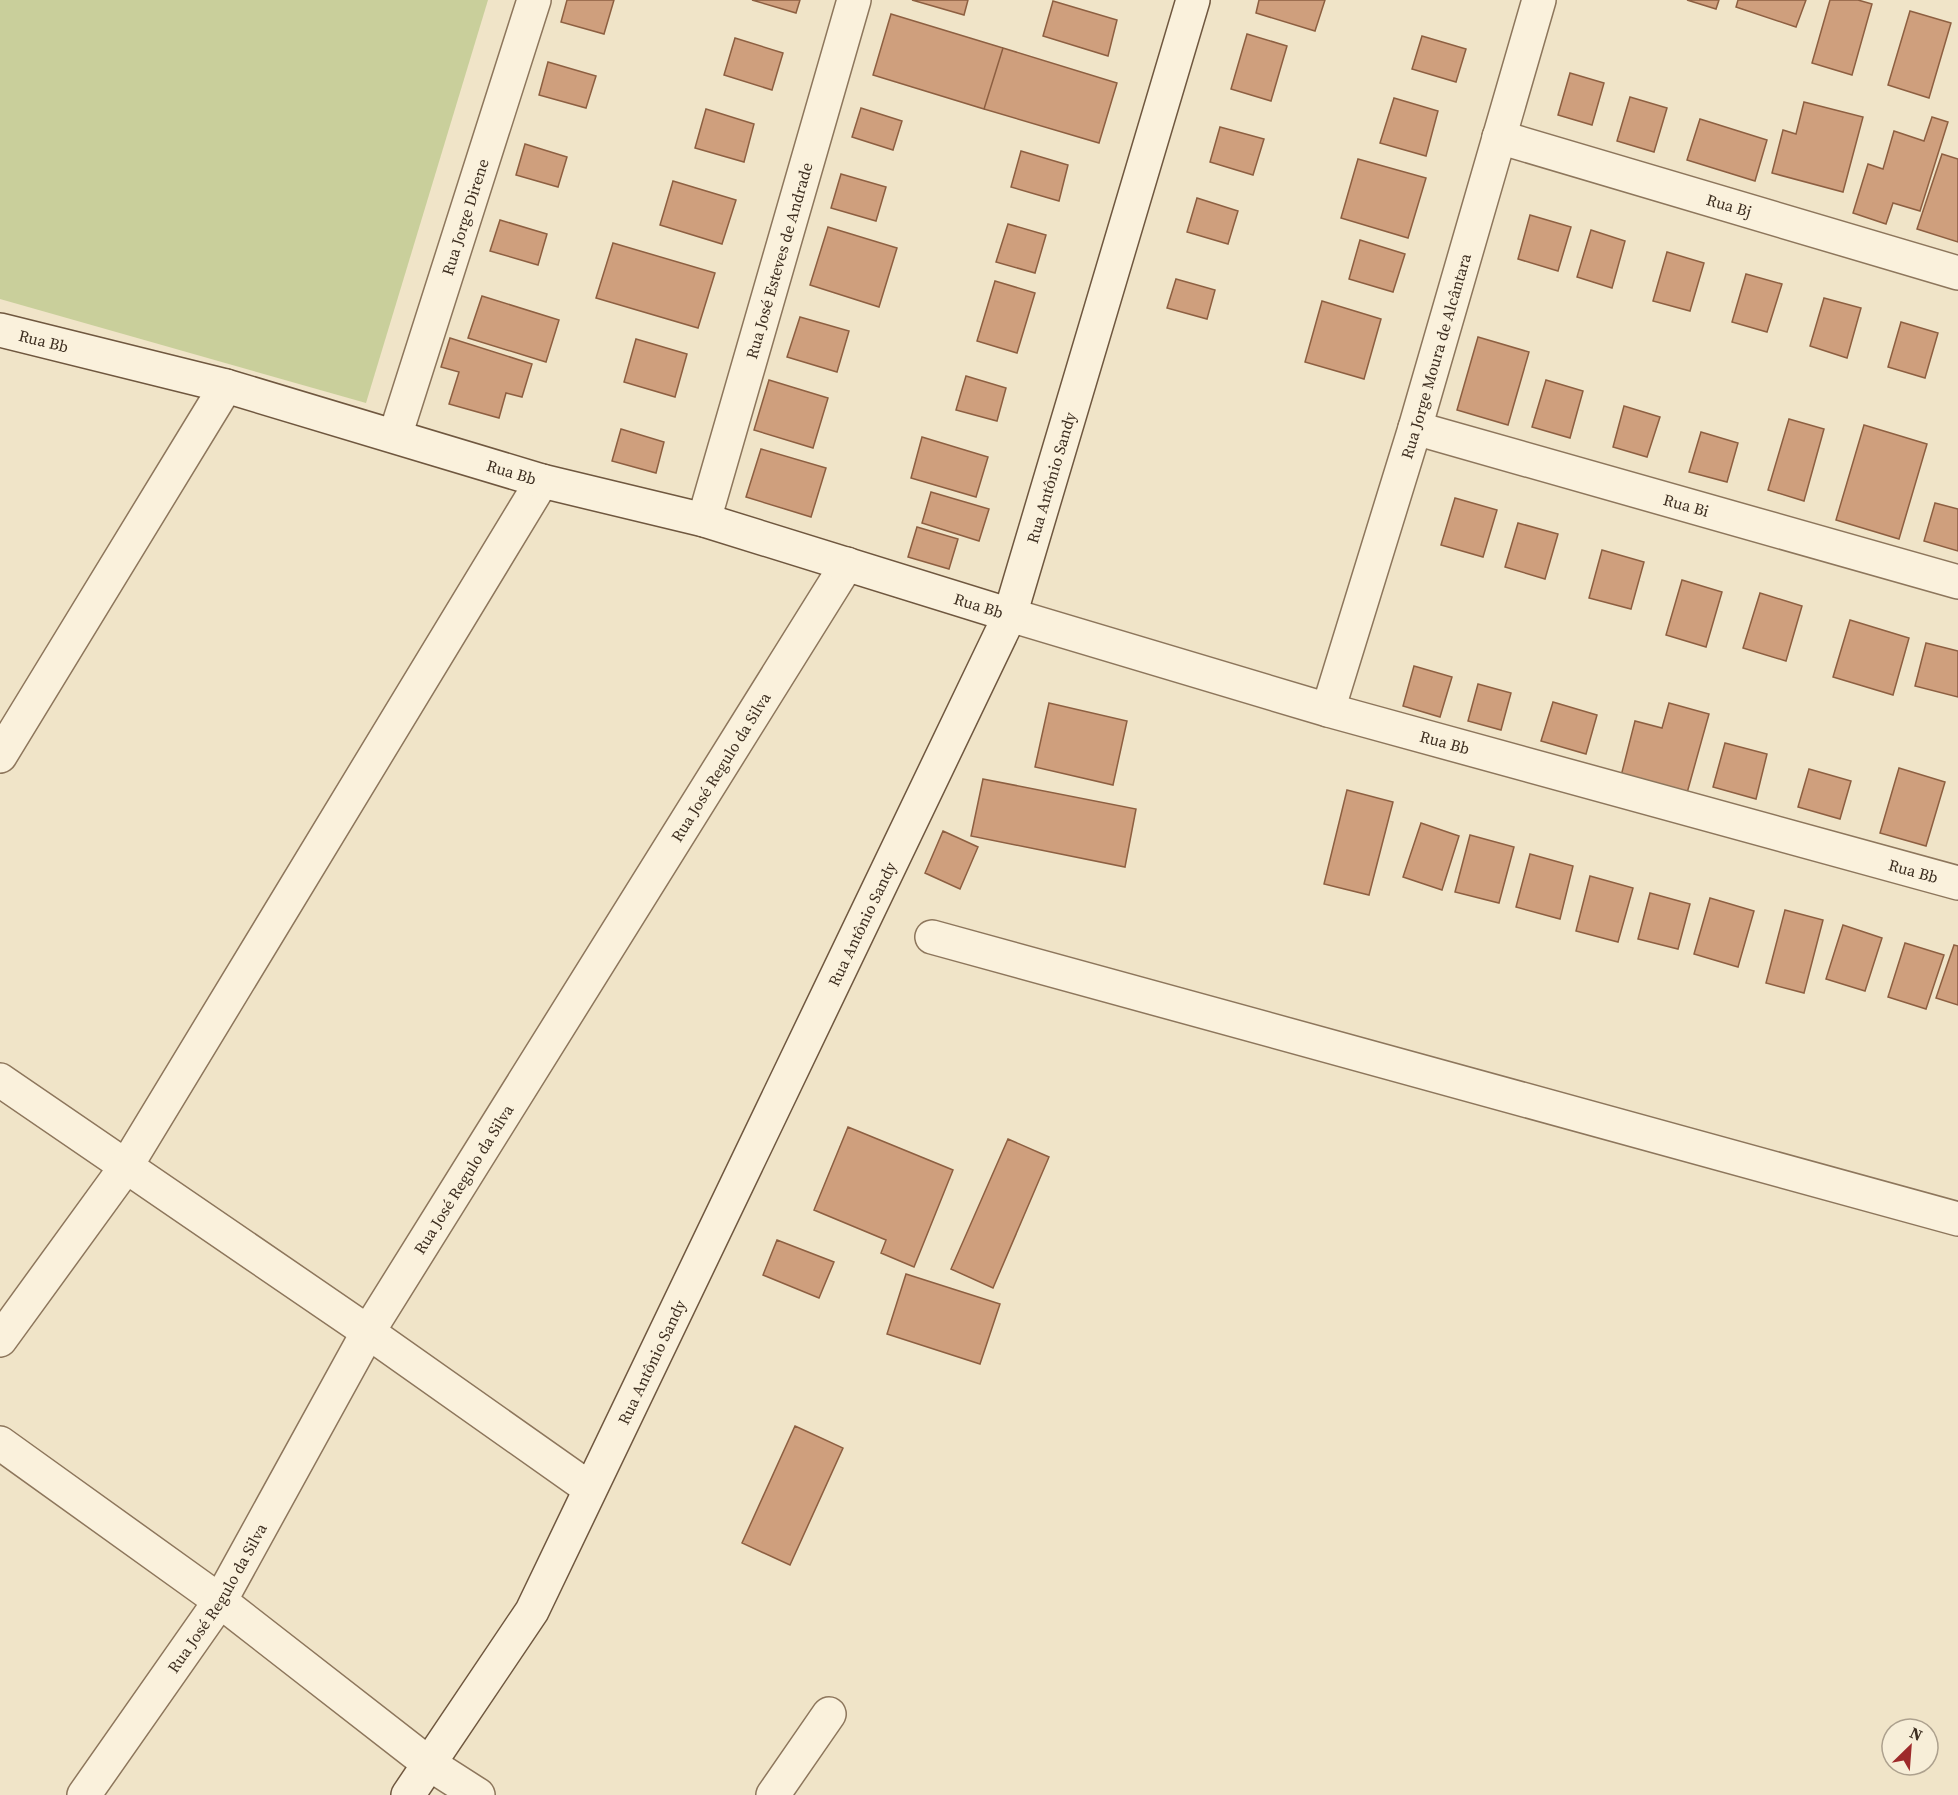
<svg xmlns="http://www.w3.org/2000/svg" width="1958" height="1795" viewBox="0 0 1958 1795" font-family="'Source Serif 4',serif">
	<style>
		.green { fill: #c9cf9b }
		.building { fill: #cf9f7d; stroke: #8d5f41; stroke-width: 1.5 }
		.lines { fill: none; stroke-linecap: round; stroke-linejoin: round }
		.street-casing { stroke: #8d765c; stroke-width: 36 }
		.secondary-casing { stroke: #6f573f; stroke-width: 36 }
		.street { stroke: #faf1dc; stroke-width: 33 }
		.secondary { stroke: #faf1dc; stroke-width: 33 }
		.labels { text-anchor: middle; dominant-baseline: central; stroke-width: 5; stroke-linejoin: round; paint-order: stroke }
		.street-label { font-size: 16px; fill: #3d2e20; stroke: #f7eed8 }
	</style>
	<rect width="100%" height="100%" fill="#f0e4c8"/>
	<path class="green" d="M0 0H488L366 403 0 299Z"/>
	<path class="building" d="M567 0H614L604 34 561 22Z
		M752 0H800L796 13Z
		M912 0H968L964 15Z
		M1259 0H1325L1315 31 1256 13Z
		M1687 0H1719L1716 9Z
		M1738 0H1806L1796 27 1736 7Z
		M1830 0H1858L1872 4 1852 75 1812 63Z
		M1053 1 1117 20 1108 56 1043 36Z
		M1910 11 1951 23 1929 98 1888 85Z
		M891 14 1003 48 984 109 873 75Z
		M1247 34 1287 46 1271 101 1231 89Z
		M1422 36 1466 49 1456 82 1412 69Z
		M735 38 783 53 772 90 724 75Z
		M1003 48 1117 83 1099 143 984 109Z
		M548 62 596 76 586 108 539 95Z
		M1570 73 1604 83 1592 125 1558 115Z
		M1630 97 1667 108 1654 152 1617 141Z
		M1394 98 1438 111 1426 156 1380 143Z
		M1804 102 1863 117 1843 192 1772 173 1783 130 1796 134Z
		M861 108 902 121 893 150 852 137Z
		M706 109 754 124 744 162 695 148Z
		M1932 117 1948 122 1920 211 1893 203 1886 224 1853 213 1868 164 1883 169 1894 131 1924 141Z
		M1700 119 1767 140 1755 181 1687 160Z
		M1220 127 1264 139 1253 175 1210 162Z
		M525 144 567 157 558 187 516 175Z
		M1021 151 1068 165 1059 201 1011 187Z
		M1942 154 1958 159V242L1917 229Z
		M1358 159 1426 178 1408 238 1341 218Z
		M841 174 886 187 876 221 831 208Z
		M673 181 736 200 722 244 660 225Z
		M1197 198 1238 211 1228 244 1187 232Z
		M1530 215 1571 227 1558 271 1518 259Z
		M500 220 547 234 538 265 490 251Z
		M1008 224 1046 235 1035 273 996 262Z
		M828 227 897 248 879 307 810 285Z
		M1591 230 1625 241 1612 288 1577 277Z
		M1360 240 1405 254 1393 292 1349 279Z
		M613 243 715 273 698 328 596 298Z
		M1667 252 1704 263 1690 311 1653 301Z
		M1746 274 1782 284 1767 332 1732 322Z
		M1176 279 1215 290 1207 319 1167 308Z
		M995 281 1035 293 1017 353 977 341Z
		M482 296 559 320 546 362 468 338Z
		M1824 298 1861 308 1847 358 1810 346Z
		M1322 301 1381 319 1364 379 1305 362Z
		M800 317 849 331 837 372 787 357Z
		M1901 322 1938 333 1925 378 1888 367Z
		M1478 337 1529 352 1508 425 1457 410Z
		M450 338 532 364 522 397 506 393 499 418 449 404 459 372 441 367Z
		M636 339 687 354 675 397 624 382Z
		M966 376 1006 388 997 421 956 410Z
		M769 380 828 398 813 448 754 430Z
		M1546 380 1583 391 1570 438 1532 427Z
		M1624 406 1660 417 1647 457 1613 447Z
		M1789 419 1824 429 1804 501 1768 490Z
		M1864 425 1927 444 1899 539 1836 520Z
		M621 429 664 442 656 473 612 461Z
		M1701 432 1738 443 1727 482 1689 472Z
		M922 437 988 457 976 497 911 478Z
		M761 449 826 468 811 517 746 497Z
		M931 492 989 509 979 541 922 523Z
		M1455 498 1497 510 1483 557 1441 545Z
		M1935 503 1958 509V551L1924 541Z
		M1518 523 1558 534 1545 579 1505 567Z
		M917 527 958 539 949 569 908 557Z
		M1602 550 1644 562 1631 609 1589 598Z
		M1682 580 1722 592 1706 647 1666 635Z
		M1760 593 1802 606 1786 661 1743 648Z
		M1850 620 1909 638 1893 695 1833 677Z
		M1926 643 1958 651V697L1915 686Z
		M1414 666 1452 677 1440 717 1403 706Z
		M1478 684 1511 693 1501 730 1468 721Z
		M1553 702 1597 715 1586 754 1541 741Z
		M1049 703 1127 721 1113 785 1035 767Z
		M1669 703 1709 714 1687 793 1621 776 1635 721 1662 728Z
		M1725 743 1767 754 1756 799 1713 787Z
		M1899 768 1945 782 1926 846 1880 833Z
		M1809 769 1851 781 1840 819 1798 807Z
		M983 779 1136 809 1125 867 971 836Z
		M1347 790 1393 802 1369 895 1324 884Z
		M1421 823 1459 836 1442 890 1403 877Z
		M943 831 978 847 960 889 925 873Z
		M1470 835 1514 847 1499 903 1455 892Z
		M1530 854 1573 866 1560 919 1516 907Z
		M1590 876 1633 888 1618 942 1576 931Z
		M1650 893 1690 904 1678 949 1638 939Z
		M1710 898 1754 911 1738 967 1694 954Z
		M1785 910 1823 920 1804 993 1766 983Z
		M1843 925 1882 938 1865 991 1826 979Z
		M1905 943 1944 955 1926 1009 1888 997Z
		M1954 945 1958 946V1005L1936 998Z
		M848 1127 953 1170 914 1267 881 1253 886 1240 814 1210Z
		M1008 1139 1049 1157 993 1288 951 1269Z
		M777 1240 834 1262 819 1298 763 1275Z
		M906 1274 1000 1304 980 1364 887 1334Z
		M795 1426 843 1448 790 1565 742 1543Z"/>
	<g class="lines">
		<g class="street-casing">
			<g id="street">
				<path id="s1" d="M1499 137 1958 273"/>
				<path id="s2" d="M1415 428 1958 582"/>
				<path id="s3" d="M395 436 534 0"/>
				<path id="s4" d="M704 520 854 0"/>
				<path id="s5" d="M1010 615 1328 710 1958 883"/>
				<path id="s6" d="M1328 710 1415 428 1539 0"/>
				<path d="M0 756 226 386"/>
				<path d="M932 937 1958 1219"/>
				<path d="M0 1080 368 1332 589 1488"/>
				<path d="M0 1340 125 1168 542 481"/>
				<path d="M0 1443 220 1601 428 1763 478 1795"/>
				<path id="s7" d="M84 1795 220 1601 368 1332 847 564"/>
				<path d="M773 1795 829 1714"/>
			</g>
		</g>
		<g class="secondary-casing">
			<g id="secondary">
				<path id="s8" d="M0 330 226 386 542 481 704 520 1010 615"/>
				<path id="s9" d="M408 1795 532 1611 1010 615 1193 0"/>
			</g>
		</g>
		<use href="#street" class="street"/>
		<use href="#secondary" class="secondary"/>
	</g>
	<g class="labels">
		<g class="street-label">
			<text stroke="none"><textPath href="#s1" startOffset="240">Rua Bj</textPath></text>
			<text stroke="none"><textPath href="#s3" startOffset="230">Rua Jorge Direne</textPath></text>
			<text stroke="none"><textPath href="#s4" startOffset="270">Rua José Esteves de Andrade</textPath></text>
			<text stroke="none"><textPath href="#s8" startOffset="45">Rua Bb</textPath></text>
			<text stroke="none"><textPath href="#s6" startOffset="370">Rua Jorge Moura de Alcântara</textPath></text>
			<text stroke="none"><textPath href="#s8" startOffset="531">Rua Bb</textPath></text>
			<text stroke="none"><textPath href="#s9" startOffset="1470">Rua Antônio Sandy</textPath></text>
			<text stroke="none"><textPath href="#s2" startOffset="282">Rua Bi</textPath></text>
			<text stroke="none"><textPath href="#s8" startOffset="1017">Rua Bb</textPath></text>
			<text stroke="none"><textPath href="#s5" startOffset="453">Rua Bb</textPath></text>
			<text stroke="none"><textPath href="#s7" startOffset="1210">Rua José Regulo da Silva</textPath></text>
			<text stroke="none"><textPath href="#s5" startOffset="939">Rua Bb</textPath></text>
			<text stroke="none"><textPath href="#s9" startOffset="984">Rua Antônio Sandy</textPath></text>
			<text stroke="none"><textPath href="#s7" startOffset="724">Rua José Regulo da Silva</textPath></text>
			<text stroke="none"><textPath href="#s9" startOffset="498">Rua Antônio Sandy</textPath></text>
			<text stroke="none"><textPath href="#s7" startOffset="238">Rua José Regulo da Silva</textPath></text>
		</g>
	</g>
	<g transform="translate(1910 1747) rotate(25)"><circle r="28" fill="#f7eed8" stroke="#ada18e" stroke-width="1.5"/>
	<path d="M0-4.5L10 22L0 15L-10 22Z" fill="#9e2a2b"/>
	<text y="-9" font-size="16" font-weight="bold" text-anchor="middle" fill="#3d2e20">N</text>
	</g>
</svg>
